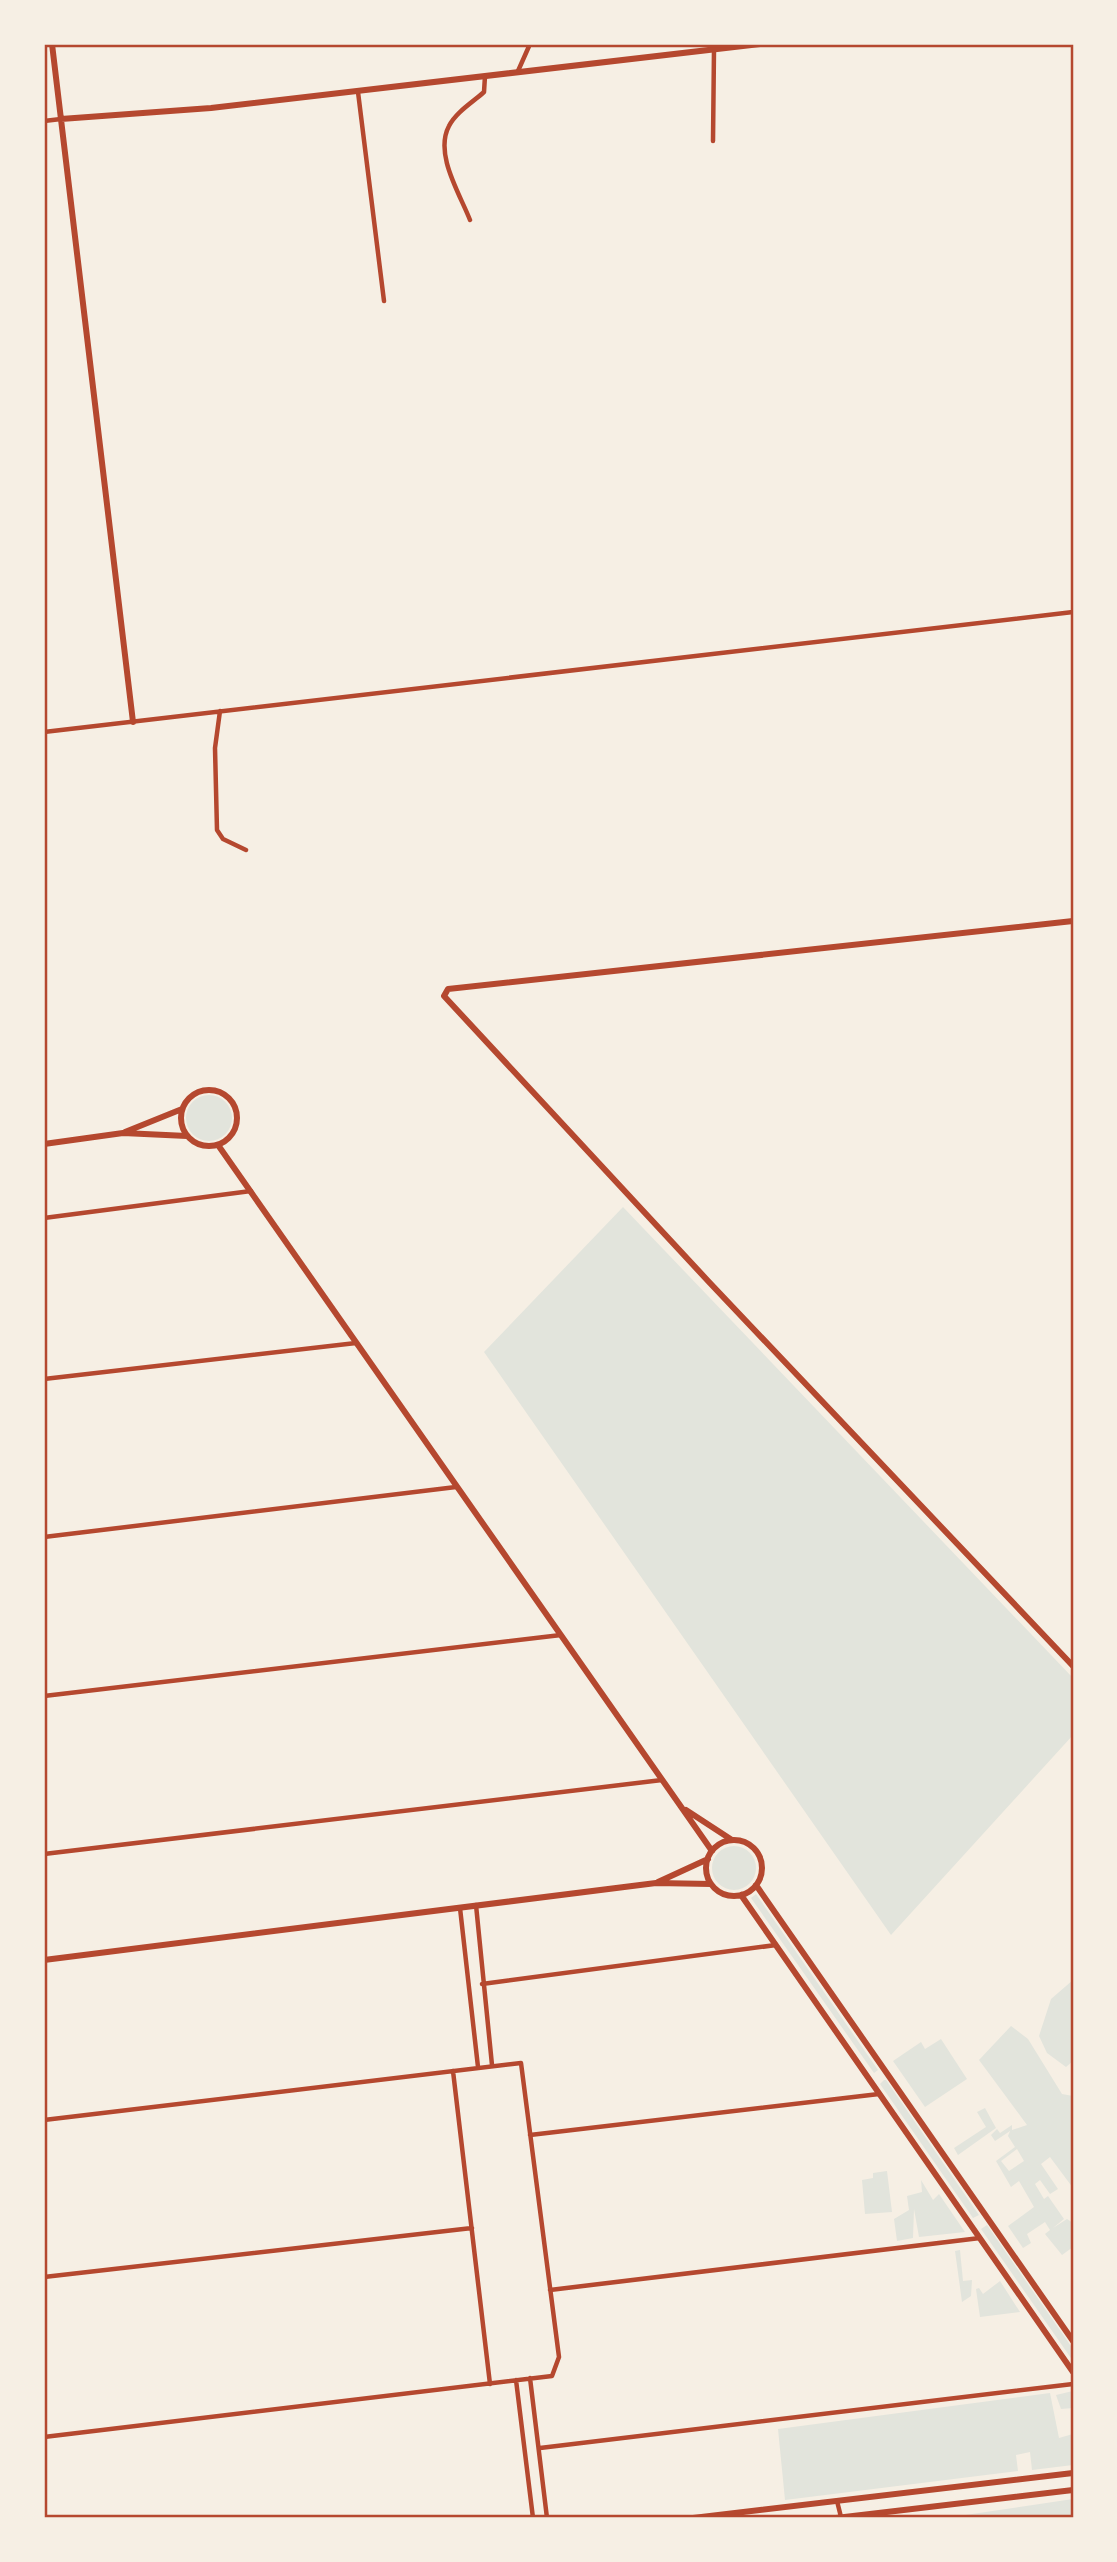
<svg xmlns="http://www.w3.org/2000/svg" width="1117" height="2562" viewBox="0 0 1117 2562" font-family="Inter,sans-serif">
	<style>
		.green { fill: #e2e4dc; fill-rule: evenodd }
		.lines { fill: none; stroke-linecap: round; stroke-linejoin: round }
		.minor { stroke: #b5482f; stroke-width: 4.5 }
		.tertiary { stroke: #b5482f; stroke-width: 6 }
		.neatline { fill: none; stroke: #b5482f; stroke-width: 2.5 }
	</style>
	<rect width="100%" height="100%" fill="#f6efe4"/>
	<path class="green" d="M186 1118a23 23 0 1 1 46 0a23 23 0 1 1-46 0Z
		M623 1207 1073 1678V1735L891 1935 484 1352Z
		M712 1868a22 22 0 1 1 44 0a22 22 0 1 1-44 0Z
		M756 1894 878 2070 874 2073 751 1898Z
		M1073 1980V2061L1066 2067 1047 2053 1039 2036 1051 1999Z
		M1011 2026 1028 2039 1062 2094 1073 2096V2188L1050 2157 1041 2164 1058 2189 1050 2194 1040 2180 1035 2184 1044 2199 1048 2196 1064 2219 1053 2228 1067 2219 1073 2223V2247L1062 2255 1045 2234 1050 2230 1045 2222 1027 2234 1031 2243 1023 2248 1008 2226 1034 2207 1019 2181 1011 2187 996 2161 1015 2147 1008 2136 1010 2131 995 2141 991 2135 997 2129 1000 2133 1012 2125V2130L1027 2125 979 2060ZM1017 2149 1024 2161 1009 2171 1001 2161Z
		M941 2039 967 2079 925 2107 893 2061 921 2042 925 2049Z
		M884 2080H886L979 2215 973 2218 880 2084Z
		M985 2108 996 2128 958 2155 954 2148 986 2127 977 2112Z
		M887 2171 892 2212 865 2214 862 2180 873 2178V2173Z
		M921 2180 933 2200 939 2194 965 2232 919 2237 914 2209 913 2238 897 2241 894 2219 909 2210 907 2196 922 2192Z
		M987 2225 1073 2349V2361L981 2229Z
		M960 2250 963 2281 972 2280 971 2296 962 2302 955 2251Z
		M1000 2281 1020 2312 980 2317 976 2289 979 2288 983 2294Z
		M1073 2391V2408L1061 2409 1056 2395Z
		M1050 2393 1059 2438 1073 2434V2465L1032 2470 1030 2452 1016 2455 1018 2471 785 2500 778 2429Z
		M1073 2499V2518H945Z"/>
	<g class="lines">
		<path class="minor" d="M518 71 530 44
			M358 92 384 301
			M44 121 61 119
			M713 141 714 49
			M470 220C460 194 434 154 449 126 456 112 473 102 484 92L485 76
			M220 711 215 748 217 830 223 839 246 850
			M44 721 45 732
			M44 732 1073 612
			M44 1218 251 1191
			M44 1379 356 1343
			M44 1537 456 1487
			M44 1696 561 1635
			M44 1854 662 1780
			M476 1905 492 2065
			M460 1908 478 2067
			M482 1984 776 1945
			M453 2071 490 2384
			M44 2120 521 2063 559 2357 552 2376 44 2437
			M530 2135 879 2094
			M44 2277 472 2228
			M550 2290 980 2238
			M530 2378 547 2518
			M516 2380 533 2518
			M540 2448 1073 2384
			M837 2501 841 2517"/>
		<path class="tertiary" d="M52 44 133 722
			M61 119 211 108 760 44
			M1073 921 448 989 444 996 709 1282 1073 1666
			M181 1118a28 28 0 1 1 56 0a28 28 0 1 1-56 0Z
			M125 1132 182 1109
			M44 1144 123 1133 187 1136
			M218 1145 712 1851
			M686 1810 732 1840
			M706 1868a28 28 0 1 1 56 0a28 28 0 1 1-56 0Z
			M658 1882 708 1859
			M756 1885 1073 2341
			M741 1895 1073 2372
			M44 1960 656 1883 711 1884
			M693 2518 1073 2473
			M836 2518 1073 2490"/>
	</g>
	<rect width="1117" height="2562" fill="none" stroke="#f6efe4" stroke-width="91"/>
	<rect x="46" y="46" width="1026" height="2470" class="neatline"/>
</svg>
